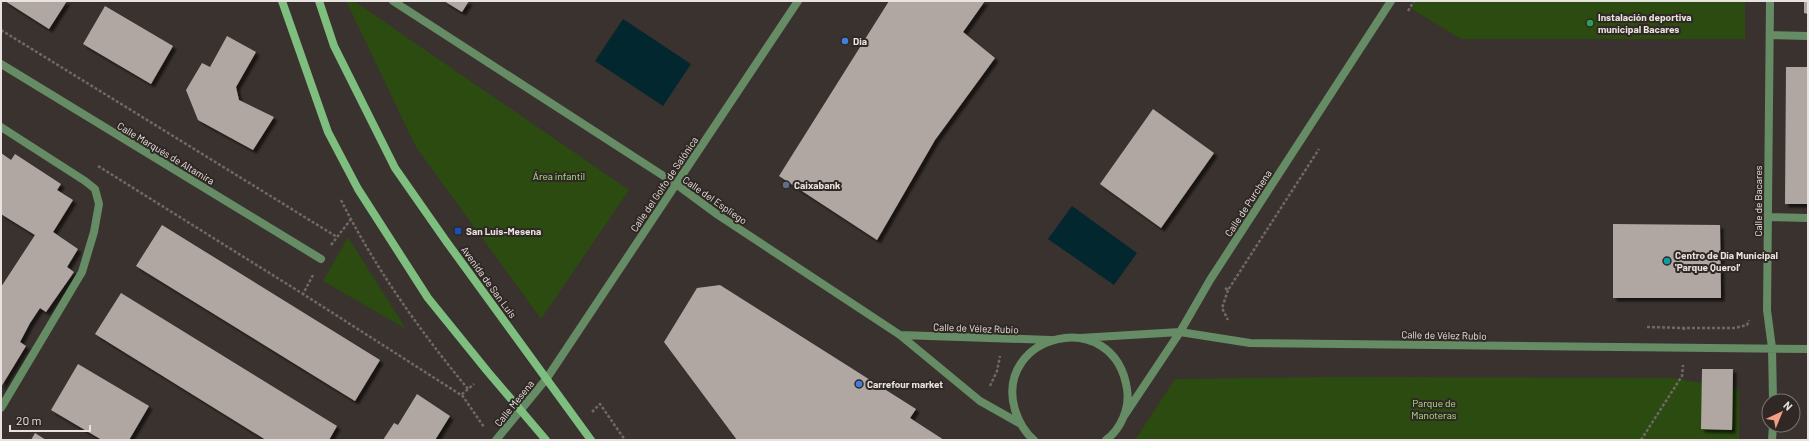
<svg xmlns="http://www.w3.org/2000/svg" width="1809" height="441" viewBox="0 0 1809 441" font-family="Barlow,sans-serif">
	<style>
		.green { fill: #2b4b11 }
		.water { fill: #02272e }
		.building { fill: #b1a7a2; filter: url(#shadow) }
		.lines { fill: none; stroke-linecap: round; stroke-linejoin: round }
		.path { stroke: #6f6864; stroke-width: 2.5; stroke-dasharray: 3 2; stroke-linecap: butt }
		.street { stroke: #658c64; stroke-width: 8 }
		.secondary { stroke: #7ebe7e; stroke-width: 8 }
		.leisure-dot { fill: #2e9e5b; stroke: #302824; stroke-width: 1.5 }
		.shop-dot { fill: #3f7fe0; stroke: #302824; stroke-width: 1.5 }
		.service-dot { fill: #5c6f8a; stroke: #302824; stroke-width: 1.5 }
		.transit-dot { fill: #1a4fb4; stroke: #302824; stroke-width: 1.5 }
		.culture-dot { fill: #0f9aa8; stroke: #302824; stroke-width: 1.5 }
		.labels { text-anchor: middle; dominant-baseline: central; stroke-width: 4; stroke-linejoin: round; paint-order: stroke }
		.poi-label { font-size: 10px; font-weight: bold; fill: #e8e3e0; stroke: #302824; text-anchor: start }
		.street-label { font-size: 10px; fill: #e8e3e0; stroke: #302824 }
		.park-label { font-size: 10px; fill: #abe386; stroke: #302824 }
	</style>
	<defs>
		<filter id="shadow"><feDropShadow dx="3.5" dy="3.5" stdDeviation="1" flood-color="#0009"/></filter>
	</defs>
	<rect width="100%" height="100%" fill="#3a322e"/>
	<path class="green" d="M346 1H354L629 190 541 319 416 147Z
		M1415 1H1745V39H1461L1410 8Z
		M348 237 406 329 323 281Z
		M1339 377 1672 378 1739 389V440H1135L1175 379Z"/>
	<path class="water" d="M623 19 691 64 663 106 595 61Z
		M1072 206 1137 253 1114 285 1048 239Z"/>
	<path class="building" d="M5 1H67L49 29Z
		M444 1H469L462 12Z
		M889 1H985L963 32 995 58 935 140 877 240 779 176Z
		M1804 1H1808V14L1804 13Z
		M105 6 173 46 151 84 83 44Z
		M227 36 256 52 236 87 239 100 274 117 253 150 198 120 186 90 202 63 210 67Z
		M1786 67H1808V204H1785Z
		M1153 109 1214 153 1161 228 1100 184Z
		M1 153 11 160 15 154 61 184 57 190 73 200 53 232 78 249 67 267 74 272 46 312 40 308 30 323 20 342 26 346 1 387V287L35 235 1 214Z
		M1613 224 1720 225 1721 298H1613Z
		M162 225 380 360 355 401 136 266Z
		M720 285 916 409 910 418 944 440H737L664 342 697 288Z
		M121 293 337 426 329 440H266L95 334Z
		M78 364 149 406 129 440H102L51 410Z
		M1702 369H1733L1732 430 1701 429Z
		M417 394 450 416 435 440H383L394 423 398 425Z
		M35 433 46 440H31Z"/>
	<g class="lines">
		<path class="path" d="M1408 11 1414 1
			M1 30 337 237
			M98 166 303 294
			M341 200C375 268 420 331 468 389
			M331 245 351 219
			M313 275 303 294 461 395 474 384
			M1225 288 1228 290 1319 149
			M1228 290 1222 308 1228 320
			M1647 327 1684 328
			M1684 330V328H1735L1747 325 1749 320
			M990 386 997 371 1000 356
			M462 395 484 427
			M592 412 600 404 625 440
			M1641 440 1682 376 1683 365"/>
		<path class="street" d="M393 1 676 184 718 215 900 335 980 401 1019 423
			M1770 1 1767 310 1772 348 1773 401
			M1770 35 1808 36
			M1 64 321 259
			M1 127 85 181 95 189 99 204 94 232 82 272 1 408
			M1768 217 1808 218
			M900 335 1051 340
			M1080 338 1180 332 1250 343 1808 349
			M1124 416 1180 332 1210 280 1391 1
			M496 440 547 378 798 1
			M1034 440C1024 432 1019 422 1015 410 993 334 1114 304 1127 389 1130 408 1121 429 1106 440
			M1772 440 1773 425"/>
		<path class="secondary" d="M282 1 328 132 358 189 428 298 488 372 546 440
			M319 1 334 46 395 168 446 241 591 440"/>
	</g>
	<circle class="leisure-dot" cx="1590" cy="23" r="4"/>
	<g class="shop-dot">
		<circle cx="845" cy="41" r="4"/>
		<circle cx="859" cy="384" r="4"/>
	</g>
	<circle class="service-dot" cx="786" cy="185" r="4"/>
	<rect class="transit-dot" x="454" y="227" width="8" height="8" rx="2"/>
	<circle class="culture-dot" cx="1667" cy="261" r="4"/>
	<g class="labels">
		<g class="poi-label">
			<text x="1598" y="17">Instalación deportiva<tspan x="1598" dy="12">municipal Bacares</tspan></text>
			<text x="853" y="41">Dia</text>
			<text x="794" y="185">Caixabank</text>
			<text x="466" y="231">San Luis-Mesena</text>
			<text x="1675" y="255">Centro de Día Municipal<tspan x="1675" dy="12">'Parque Querol'</tspan></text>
			<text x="867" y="384">Carrefour market</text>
		</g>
		<g class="street-label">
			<text transform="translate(166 153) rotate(31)">Calle Marqués de Altamira</text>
			<text transform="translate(664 184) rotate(-56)">Calle del Golfo de Salónica</text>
			<text transform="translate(715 200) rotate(35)">Calle del Espliego</text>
			<text transform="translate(1758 201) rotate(-90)">Calle de Bacares</text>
			<text transform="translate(1248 203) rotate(-57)">Calle de Purchena</text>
			<text transform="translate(489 282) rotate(54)">Avenida de San Luis</text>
			<text transform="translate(976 328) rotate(2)">Calle de Vélez Rubio</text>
			<text transform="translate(1444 335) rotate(1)">Calle de Vélez Rubio</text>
			<text transform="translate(514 403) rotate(-51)">Calle Mesena</text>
		</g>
		<g class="park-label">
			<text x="559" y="176">Área infantil</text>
			<text x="1434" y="403">Parque de<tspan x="1434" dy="12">Manoteras</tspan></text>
		</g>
	</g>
	<rect width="1809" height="441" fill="none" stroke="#e8e3e0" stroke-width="4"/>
	<g transform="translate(1781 413) rotate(44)"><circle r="19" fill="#302824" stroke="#7a736f"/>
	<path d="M0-3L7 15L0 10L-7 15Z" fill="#f49e86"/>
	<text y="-6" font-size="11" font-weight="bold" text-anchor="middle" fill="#e8e3e0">N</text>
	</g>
	<path d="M10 425v6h80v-6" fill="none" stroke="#e8e3e0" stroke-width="2"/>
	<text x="16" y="425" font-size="12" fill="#e8e3e0" stroke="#302824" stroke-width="3" paint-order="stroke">20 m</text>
</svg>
